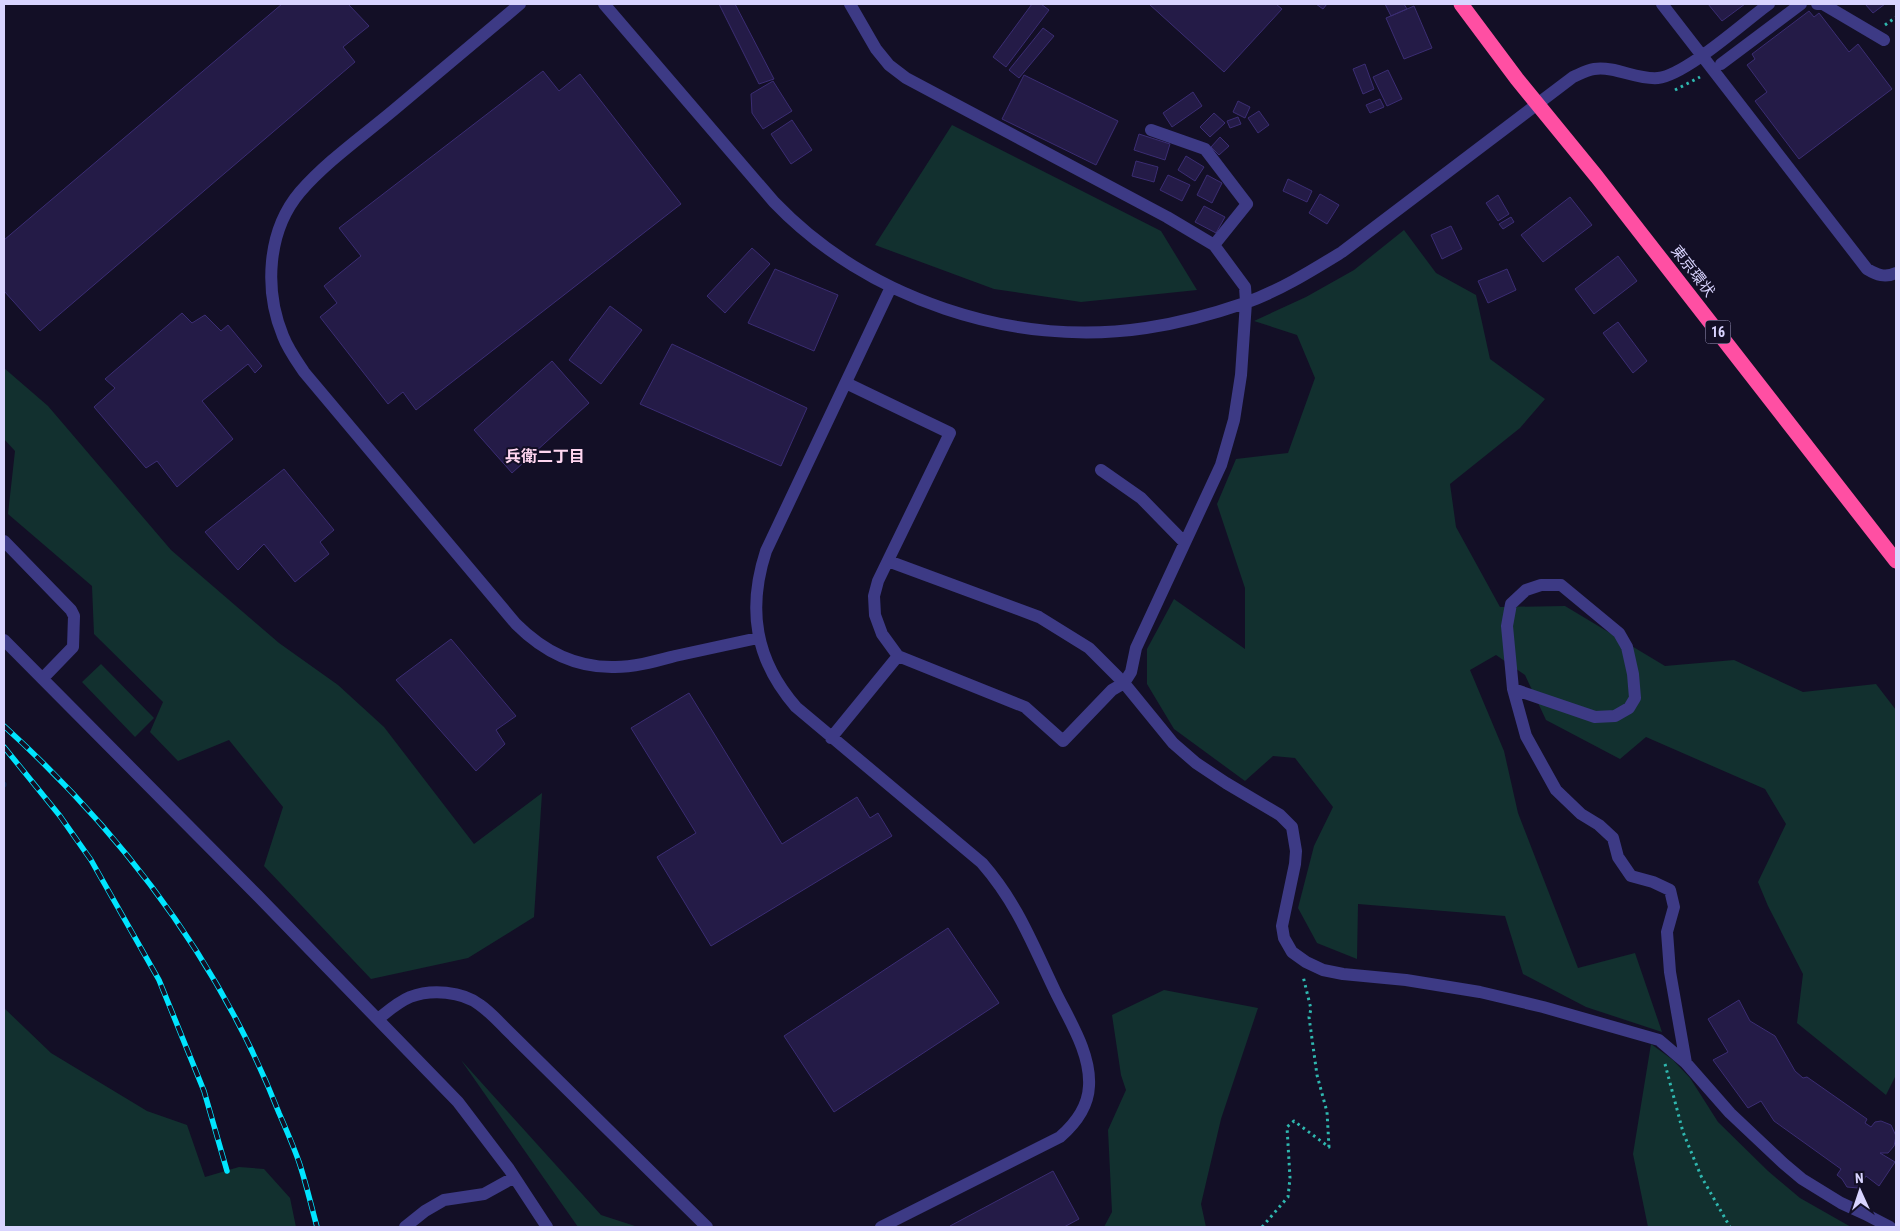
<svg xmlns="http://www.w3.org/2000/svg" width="1900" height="1231" viewBox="0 0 1900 1231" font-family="'Roboto Condensed','Noto Sans JP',sans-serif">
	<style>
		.green { fill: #12302f }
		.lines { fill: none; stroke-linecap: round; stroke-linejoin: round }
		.stream { stroke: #0c2248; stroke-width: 5 }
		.building { fill: #241b47; stroke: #3b2d73 }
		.path { stroke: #2fb8b0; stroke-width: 3; stroke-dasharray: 2.5 4; stroke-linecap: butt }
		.minor { stroke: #3d3a85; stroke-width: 12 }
		.highway { stroke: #ff4fa3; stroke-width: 15 }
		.rail-casing { stroke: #00e5ff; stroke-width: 5.5 }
		.rail { stroke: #130f26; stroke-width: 4; stroke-dasharray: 11; stroke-linecap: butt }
		.labels { text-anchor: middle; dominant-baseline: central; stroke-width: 4; stroke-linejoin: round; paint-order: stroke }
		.shield { fill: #130f26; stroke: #9e99be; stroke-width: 1 }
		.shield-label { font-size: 14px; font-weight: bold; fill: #d9d4ff }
		.street-label { font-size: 15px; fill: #d9d4ff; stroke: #130f26 }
		.neighbourhood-label { font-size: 16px; font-weight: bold; fill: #ffd6f0; stroke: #130f26 }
	</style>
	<rect width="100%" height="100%" fill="#130f26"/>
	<path class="green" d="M952 125 1161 231 1197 290 1081 302 994 289 875 245Z
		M1404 230 1436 273 1476 295 1490 359 1545 399 1520 428 1450 484 1456 527 1500 607 1565 606 1665 666 1734 660 1803 692 1876 684 1896 710V1075L1886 1095 1797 1023 1803 974 1768 906 1758 882 1786 824 1765 789 1646 737 1620 759 1546 720 1525 675 1496 655 1470 670 1504 751 1518 813 1578 968 1635 953 1662 1032 1586 1007 1523 974 1505 916 1358 904 1357 959 1317 943 1298 908 1314 846 1333 807 1295 758 1273 756 1245 781 1174 729 1147 684V649L1174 599 1245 649V588L1217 504 1236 459 1288 453 1315 378 1297 335 1254 321 1306 297 1354 270Z
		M4 368 48 406 171 550 279 643 338 685 384 727 474 844 542 793 534 917 468 958 371 979 264 866 283 807 229 740 178 761 150 732 163 702 94 634 92 586 8 514 15 451 4 439Z
		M101 664 154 718 135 737 82 682Z
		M1164 990 1258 1008 1221 1119 1201 1204 1206 1227H1104L1112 1212 1108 1130 1126 1090 1121 1075 1112 1015Z
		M4 1008 51 1053 147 1111 187 1125 205 1177 239 1167 264 1169 290 1198 296 1227H4Z
		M1651 1044 1673 1060 1690 1078 1718 1122 1768 1171 1800 1198 1851 1227H1648L1633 1154Z
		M461 1060 601 1215 638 1227H578Z"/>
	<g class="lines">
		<path class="stream" d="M4 784V785"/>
	</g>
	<path class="building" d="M282 4H348L369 26 343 47 355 62 40 331 4 291V240Z
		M719 4H735L774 79 759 84Z
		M1032 4H1041L1049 10 1006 67 993 57Z
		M1149 4H1276L1282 9 1224 72Z
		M1316 4H1327L1323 9Z
		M1385 4H1404L1407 9 1391 16Z
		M1708 4H1745L1722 21Z
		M1865 4H1885L1873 13Z
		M1414 6 1432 48 1404 59 1386 18Z
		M1809 11 1814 17 1819 13 1849 52 1858 44 1892 89 1799 159 1755 101 1767 92 1747 65 1755 59 1752 54Z
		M1043 28 1054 36 1019 78 1009 70Z
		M1365 64 1374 89 1363 94 1353 69Z
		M1388 70 1402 99 1387 106 1373 77Z
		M543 71 559 91 580 74 681 204 416 410 403 392 388 404 320 317 337 303 324 286 361 256 339 228Z
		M1024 75 1118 121 1096 165 1002 119Z
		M773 81 792 111 763 129 752 113 751 94Z
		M1193 92 1202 106 1172 127 1163 113Z
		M1380 99 1384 107 1370 113 1366 105Z
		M1238 101 1250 107 1245 118 1233 112Z
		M1259 111 1269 125 1258 133 1248 118Z
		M1214 113 1225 123 1210 137 1200 127Z
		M1238 117 1241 124 1230 128 1227 121Z
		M792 120 812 150 791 164 771 134Z
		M1139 134 1170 144 1165 160 1134 150Z
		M1220 137 1229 146 1219 155 1211 147Z
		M1186 156 1204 167 1195 181 1178 170Z
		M1136 161 1158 167 1154 182 1132 176Z
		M1168 175 1190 185 1182 201 1160 190Z
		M1207 175 1222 183 1212 203 1197 195Z
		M1288 179 1312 191 1307 202 1283 191Z
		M1320 194 1339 205 1327 224 1309 213Z
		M1498 195 1509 214 1498 221 1486 203Z
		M1570 197 1592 225 1543 262 1521 235Z
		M1204 206 1225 217 1216 233 1195 222Z
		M1511 217 1514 222 1503 229 1499 224Z
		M1451 226 1462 249 1442 259 1431 235Z
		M752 248 770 264 725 313 707 296Z
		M1618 256 1637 281 1594 314 1575 289Z
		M775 269 838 295 814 351 748 323Z
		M1507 269 1516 290 1488 303 1478 281Z
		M610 306 642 330 601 384 569 360Z
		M182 313 192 323 205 315 221 331 228 325 262 366 255 373 248 364 202 401 233 439 177 487 157 461 146 468 94 407 115 388 105 379Z
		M1618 322 1647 361 1633 373 1603 333Z
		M672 344 807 408 781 466 640 404Z
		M552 361 589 403 512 473 474 430Z
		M284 469 334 530 320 542 329 554 295 582 264 544 238 570 205 532Z
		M451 639 516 716 496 730 505 744 476 771 396 680Z
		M689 693 782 844 857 797 870 818 878 813 892 836 711 946 657 857 696 833 631 728Z
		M948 928 999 1003 834 1112 784 1036Z
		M1739 1000 1750 1021 1775 1036 1795 1071 1803 1078 1807 1077 1867 1119 1865 1123 1871 1127 1875 1122 1881 1121 1891 1125 1896 1136 1894 1146 1888 1153H1880L1895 1162 1879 1186 1866 1176 1858 1188 1847 1187 1842 1179 1837 1175 1841 1169 1774 1121 1761 1101 1748 1108 1713 1060 1728 1052 1708 1019Z
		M1053 1171 1079 1219 1064 1227H951L950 1226Z"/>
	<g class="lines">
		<path class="path" d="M1885 25 1896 17
			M1675 90 1700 77
			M1665 1064 1683 1132 1701 1176 1730 1227
			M1262 1227 1288 1197 1290 1178 1287 1127 1294 1121 1329 1147 1327 1112 1317 1075 1309 1017 1311 1009 1303 976"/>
		<path class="minor" d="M520 4C478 39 437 74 395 109 363 136 327 161 300 192 267 231 264 290 283 336 288 349 296 360 304 372L516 624C543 651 576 668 615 667 635 667 656 661 675 656 703 650 730 644 758 638
			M604 4 774 202C867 299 1013 348 1146 328 1180 323 1213 314 1245 303 1279 291 1311 271 1342 252L1573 77C1580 74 1587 70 1594 69 1616 66 1637 80 1658 78 1686 75 1744 22 1769 4
			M1662 4 1867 269C1877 275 1885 278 1896 273
			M1817 4H1823L1884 40
			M1721 64 1801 4
			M1151 130 1205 149 1247 204 1214 245
			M846 383 950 433 878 581 874 596 875 615 882 634 898 656 1025 707 1063 741 1112 690 1124 683 1131 672 1136 648 1221 465 1234 420 1241 375 1246 302 1245 287 1214 245 1167 217 906 78 889 65 876 49 850 4
			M1101 470 1141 498 1184 542
			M4 541 71 610 74 616 73 647 43 678
			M888 561 1039 617 1089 648 1124 683 1173 743 1196 763 1226 783 1280 815 1292 827 1296 851 1295 864 1282 926 1284 938 1292 952 1306 962 1323 970 1343 974 1406 980 1480 992 1543 1007 1659 1040 1686 1063 1730 1113 1783 1163 1802 1179 1841 1203 1865 1214 1890 1227
			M4 640 257 895 458 1102 509 1169 547 1227
			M1513 689 1595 717 1615 716 1629 708 1635 698 1633 674 1627 647 1619 633 1561 585H1541L1526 590 1511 604 1507 626 1513 689 1526 736 1556 790 1581 814 1599 825 1613 838 1618 857 1631 876 1653 882 1670 890 1674 907 1667 932 1670 972 1686 1063
			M831 738 898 656
			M378 1019C388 1011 398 1002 410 997 431 989 462 991 480 1005 490 1012 498 1021 506 1029L707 1227
			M405 1227 425 1211 444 1200 484 1194 513 1178
			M881 1227 1060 1137C1075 1124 1088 1108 1089 1086 1091 1053 1069 1020 1055 991 1032 943 1017 903 982 863L796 707C755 660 747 609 766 551L891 287"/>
		<path class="highway" d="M1461 4 1517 79 1597 177 1896 561"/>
		<g class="rail-casing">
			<path id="rail" d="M4 726C123 834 220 962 279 1113 286 1129 293 1145 299 1162 306 1183 311 1205 317 1227
				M4 747 60 816 91 860 159 980 204 1091 227 1171"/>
		</g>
		<use href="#rail" class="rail"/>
	</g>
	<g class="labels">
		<rect class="shield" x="1705.5" y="320.5" width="25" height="23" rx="4"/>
		<g class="shield-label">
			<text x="1718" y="332">16</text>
		</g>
		<g class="street-label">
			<text transform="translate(1693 271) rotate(52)">東京環状</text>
		</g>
		<g class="neighbourhood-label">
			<text x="545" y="456">兵衛二丁目</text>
		</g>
	</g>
	<rect width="1900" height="1231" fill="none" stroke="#d9d4ff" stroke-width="10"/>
	<g transform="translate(1860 1191) rotate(357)" stroke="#130f26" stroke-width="4" paint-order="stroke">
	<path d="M0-4L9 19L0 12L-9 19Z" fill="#d9d4ff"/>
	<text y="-8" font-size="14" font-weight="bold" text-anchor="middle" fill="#d9d4ff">N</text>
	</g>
</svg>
